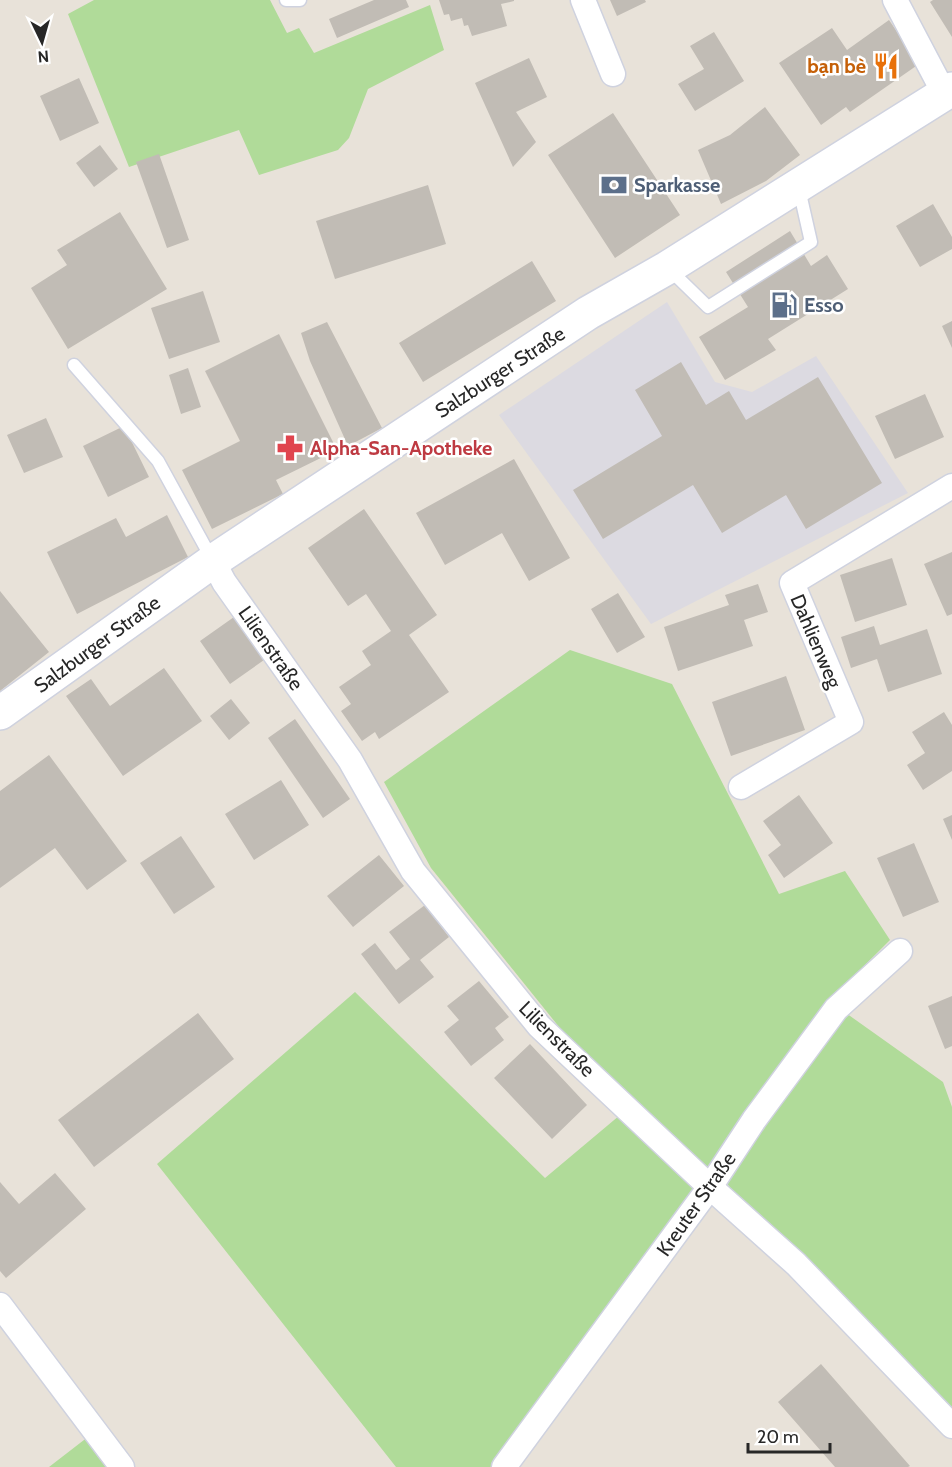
<svg xmlns="http://www.w3.org/2000/svg" width="952" height="1467" viewBox="0 0 952 1467" font-family="Cabin,sans-serif">
	<style>
		.industrial { fill: #dcdae1 }
		.green { fill: #b0db99 }
		.building { fill: #c1bcb5 }
		.lines { fill: none; stroke-linecap: round; stroke-linejoin: round }
		.lane-casing { stroke: #cfd2df; stroke-width: 15 }
		.street-casing { stroke: #cfd2df; stroke-width: 27 }
		.secondary-casing { stroke: #cfd2df; stroke-width: 36 }
		.lane { stroke: #fff; stroke-width: 12 }
		.street { stroke: #fff; stroke-width: 24 }
		.secondary { stroke: #fff; stroke-width: 33 }
		.labels { text-anchor: middle; dominant-baseline: central; stroke-width: 5; stroke-linejoin: round; paint-order: stroke }
		.food-label { font-size: 20px; font-weight: bold; fill: #c56008; stroke: #fff; text-anchor: end }
		.service-label { font-size: 20px; font-weight: bold; fill: #4e5e75; stroke: #fff; text-anchor: start }
		.street-label { font-size: 20px; fill: #272727; stroke: #fff }
		.health-label { font-size: 20px; font-weight: bold; fill: #be3a42; stroke: #fff; text-anchor: start }
	</style>
	<rect width="100%" height="100%" fill="#e8e2d9"/>
	<path class="industrial" d="M667 302 715 382 752 392 816 356 908 493 651 624 499 415Z"/>
	<path class="green" d="M94 0H270L287 33 299 28 314 53 430 5 444 50 368 89 349 138 338 150 259 175 239 130 129 167 68 14Z
		M570 650 672 684 779 894 845 871 890 940 829 1001 943 1082 952 1107V1409L730 1188 717 1166 500 1467H396L157 1164 355 992 545 1178 626 1110 431 868 384 782Z
		M93 1433 119 1467H49Z"/>
	<path class="building" d="M374 0H406L409 7 337 38 329 19Z
		M439 0H514V1L501 4 507 26 472 36 468 25 464 26 462 18 451 21 449 14 444 15Z
		M610 0H645L646 2 617 16Z
		M933 0H952V37L930 2Z
		M889 20 919 64 850 112 846 107 821 125 779 63 832 28 847 50Z
		M714 32 744 81 695 111 678 84 704 69 690 46Z
		M529 58 547 97 516 112 536 142 513 167 475 83Z
		M79 78 99 123 60 141 40 96Z
		M765 107 800 155 766 181 721 204 698 150 730 135Z
		M613 113 680 215 615 258 548 155Z
		M100 145 118 169 94 187 76 163Z
		M159 154 189 240 167 248 136 162Z
		M428 185 446 244 335 279 316 221Z
		M933 204 952 237V249L920 267 896 226Z
		M120 212 167 289 68 349 31 288 67 265 57 250Z
		M790 231 811 266 827 255 848 289 768 339 776 350 725 380 699 337 748 307 726 272Z
		M532 261 556 301 423 382 399 343Z
		M203 291 220 342 169 359 151 308Z
		M952 321V348L942 326Z
		M327 322 382 428 348 446 310 361 301 333Z
		M279 334 337 450 276 480 283 494 212 529 182 470 240 441 205 371Z
		M681 362 706 405 729 391 746 420 818 377 882 483 806 529 786 495 722 533 693 485 603 539 573 490 662 436 635 390Z
		M188 368 201 407 181 414 169 375Z
		M925 394 944 437 895 459 875 416Z
		M46 418 63 457 24 473 7 435Z
		M124 426 149 477 108 497 83 446Z
		M514 459 570 558 529 581 502 533 445 565 416 513Z
		M364 509 437 615 409 635 449 692 379 739 375 732 362 741 341 711 351 704 339 687 371 665 362 651 391 631 366 594 348 606 308 548Z
		M167 515 188 557 77 614 47 552 116 518 126 537Z
		M952 552V614L947 616 924 564Z
		M892 558 907 605 855 622 840 575Z
		M758 584 768 612 744 620 753 646 678 671 664 627 729 605 725 595Z
		M0 591 49 652 0 691Z
		M618 593 645 637 617 653 591 609Z
		M234 617 264 660 230 684 200 641Z
		M874 626 880 645 927 629 942 674 888 692 877 659 851 668 841 637Z
		M164 668 202 721 123 776 66 696 91 679 110 706Z
		M786 676 805 730 731 756 712 702Z
		M231 699 250 723 229 740 210 716Z
		M944 712 952 725V771L923 790 907 765 925 753 912 732Z
		M295 719 350 799 323 818 268 738Z
		M49 755 127 861 87 890 55 848 0 888V791Z
		M281 780 309 825 254 860 225 814Z
		M799 795 833 843 784 878 768 855 781 845 763 821Z
		M952 815V840L943 819Z
		M181 836 215 887 174 914 140 863Z
		M914 843 939 902 903 917 877 858Z
		M379 855 404 886 353 927 327 896Z
		M425 905 449 937 420 960 434 977 399 1004 361 954 375 943 396 970 410 959 389 932Z
		M479 981 509 1017 495 1028 504 1040 471 1066 444 1032 459 1020 447 1006Z
		M952 996V1046L945 1049 928 1006Z
		M198 1013 234 1059 94 1167 58 1120Z
		M530 1044 587 1105 552 1139 494 1078Z
		M55 1173 86 1209 6 1278 0 1271V1182L19 1204Z
		M821 1364 910 1466 908 1467H835L778 1402Z"/>
	<g class="lines">
		<g class="lane-casing">
			<path id="lane" d="M286 0H300
				M668 268 708 307 811 242 799 189
				M74 365 158 461 213 561"/>
		</g>
		<g class="street-casing">
			<path id="street" d="M583 0 613 74
				M895 0 944 93
				M213 561 224 582 350 760 413 871 539 1026 710 1187 796 1264 952 1426
				M741 787 851 722 792 583 952 486
				M0 1305 122 1467
				M504 1467 710 1187 754 1120 836 1009 900 951"/>
		</g>
		<g class="secondary-casing">
			<path id="secondary" d="M0 713 213 561 588 313 667 268 952 89"/>
		</g>
		<use href="#lane" class="lane"/>
		<use href="#street" class="street"/>
		<use href="#secondary" class="secondary"/>
	</g>
	<defs>
		<g id="restaurant-bare" transform="scale(2.07)"><path d="M-5-6h1v4h1v-4h1v4h1v-4h1v5L-1.5 .5V6h-2V.5L-5-1ZM5-6V6H3V1.5H1.5Q1.5-4 5-6Z" fill="#e8710a" stroke="#fff" stroke-width="2.5" paint-order="stroke"/></g>
		<g id="bank-bare" transform="scale(2.07)"><path d="M-6-4H6V4H-6ZM0-2.3a2.3 2.3 0 1 0 0 4.6a2.3 2.3 0 1 0 0-4.6Z" fill="#5c6f8a" stroke="#fff" stroke-width="2.5" paint-order="stroke"/></g>
		<g id="fuel-bare" transform="scale(2.07)"><path d="M-5.5-6h7V0h2V4h1.3V-2.5L3-4.5l.8-.8L6-3V5H2.5V1h-1V6h-7ZM-4.2-4.7v3.2H.2V-4.7Z" fill="#5c6f8a" stroke="#fff" stroke-width="2.5" paint-order="stroke"/></g>
		<g id="pharmacy-bare" transform="scale(2.07)"><path d="M-2-6h4v4h4v4h-4v4h-4v-4h-4v-4h4Z" fill="#e0444e" stroke="#fff" stroke-width="2.5" paint-order="stroke"/></g>
	</defs>
	<g fill-rule="evenodd">
		<use href="#restaurant-bare" x="886" y="66"/>
		<use href="#bank-bare" x="614" y="185"/>
		<use href="#fuel-bare" x="784" y="305"/>
		<use href="#pharmacy-bare" x="290" y="448"/>
	</g>
	<g class="labels">
		<g class="food-label">
			<text x="866" y="66">bạn bè</text>
		</g>
		<g class="service-label">
			<text x="634" y="185">Sparkasse</text>
			<text x="804" y="305">Esso</text>
		</g>
		<g class="street-label">
			<text transform="translate(500 372) rotate(-33)">Salzburger Straße</text>
			<text transform="translate(816 641) rotate(67)">Dahlienweg</text>
			<text transform="translate(97 644) rotate(-36)">Salzburger Straße</text>
			<text transform="translate(271 648) rotate(55)">Lilienstraße</text>
			<text transform="translate(557 1039) rotate(45)">Lilienstraße</text>
			<text transform="translate(696 1204) rotate(-55)">Kreuter Straße</text>
		</g>
		<g class="health-label">
			<text x="310" y="448">Alpha-San-Apotheke</text>
		</g>
	</g>
	<g transform="translate(42 42) rotate(175)" stroke="#ffffff" stroke-width="4.5" paint-order="stroke">
	<path d="M0-4.5L10 22L0 15L-10 22Z" fill="#272727"/>
	<text y="-9" font-size="16" font-weight="bold" text-anchor="middle" fill="#272727">N</text>
	</g>
	<path d="M748 1443v9h82v-9" fill="none" stroke="#272727" stroke-width="3"/>
	<text x="757" y="1443" font-size="18" fill="#272727" stroke="#ffffff" stroke-width="4.5" paint-order="stroke">20 m</text>
</svg>
